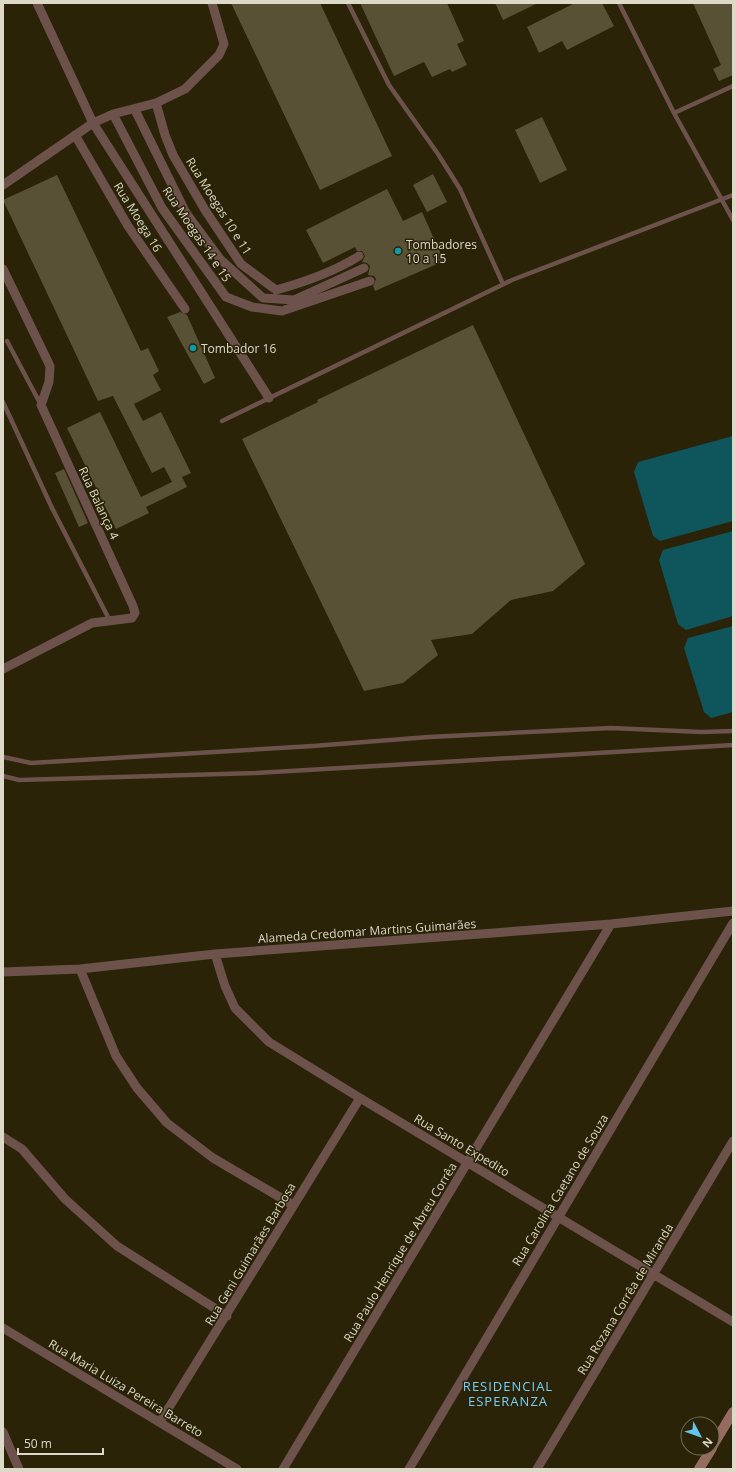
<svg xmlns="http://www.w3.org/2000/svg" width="736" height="1472" viewBox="0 0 736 1472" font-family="'Open Sans',sans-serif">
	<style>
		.water { fill: #0e555c }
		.building { fill: #585135 }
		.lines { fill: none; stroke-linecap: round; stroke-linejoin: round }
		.lane { stroke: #6c524b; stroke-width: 4.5 }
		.street { stroke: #6c524b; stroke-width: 9 }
		.secondary { stroke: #956c60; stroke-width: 10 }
		.culture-dot { fill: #0f9aa8; stroke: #2a2307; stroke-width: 1.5 }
		.labels { text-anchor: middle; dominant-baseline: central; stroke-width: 3; stroke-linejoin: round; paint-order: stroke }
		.street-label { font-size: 12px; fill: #dcd9c8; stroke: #2a2307 }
		.poi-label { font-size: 12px; fill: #dcd9c8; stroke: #2a2307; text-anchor: start }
		.neighbourhood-label { font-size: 13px; letter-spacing: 1px; fill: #77cef5; stroke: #2a2307 }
	</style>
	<rect width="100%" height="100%" fill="#2a2307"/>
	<path class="water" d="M733 436V521L660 541 653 536 634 472 638 462Z
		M733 531V616L686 630 678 624 659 560 663 550Z
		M733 626V712L711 718 704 712 684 648 688 638Z"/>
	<path class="building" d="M231 3H320L392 156 320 190Z
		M360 3H447L464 41 457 44 467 65 452 72 450 69 432 77 424 62 394 76Z
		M495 3H538L503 20Z
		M575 3H602L614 26 567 50 562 41 539 53 527 27Z
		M693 3H733V75L719 81 713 69 721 65Z
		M542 117 567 170 540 183 515 130Z
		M433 174 447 202 427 212 413 185Z
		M57 175 141 351 148 348 159 371 153 375 161 390 134 404 143 421 161 412 191 473 182 477 187 487 146 507 149 513 116 529 67 428 100 412 141 497 172 482 164 467 152 473 113 396 98 401 3 200Z
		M387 189 403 221 422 212 444 261 375 291 373 286 376 279 374 276 368 275 370 266 367 263 362 262 365 256 362 251H357L355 247 323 263 306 230Z
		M180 312 187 315 215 378 204 384 167 317Z
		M473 325 585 564 553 591 511 600 472 634 431 640 438 655 403 683 364 691 242 439 318 402 317 400Z
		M64 469 88 523 79 527 55 473Z"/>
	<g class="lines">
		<path class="lane" d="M348 3 389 85 438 154 460 189 503 284
			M619 3 674 113 733 220
			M674 113 733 86
			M7 341 41 405
			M3 402 52 508 110 621
			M222 421 512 280 733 195
			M3 757 31 763 313 746 429 737 611 728 702 732 733 731
			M3 776 19 780 256 773 733 745"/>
		<path class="street" d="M37 3 93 123 269 398
			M156 103 165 135 173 155 205 210 241 264 276 290C305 282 334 272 359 256
			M135 110 186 213 220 259 263 298 294 300 364 268
			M113 114 162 208 226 297 252 307 282 311 370 281
			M75 135 128 226 185 309
			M3 185 93 123 113 114 156 103 185 89 219 55 224 44 212 3
			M3 269 50 366 49 382 41 405 133 606 135 613 132 618 92 623 3 669
			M215 954 225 986 235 1008 269 1042 360 1098 733 1322
			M80 969 116 1056 137 1088 167 1123 213 1158 293 1205
			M3 972 80 969 215 954 611 924 733 911
			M3 1137 22 1149 65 1199 117 1246 227 1316
			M3 1328 237 1469
			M160 1422 360 1098
			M3 1432 19 1469
			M283 1469 611 924
			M409 1469 733 923
			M537 1469 733 1141"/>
		<path class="secondary" d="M712 1447 733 1412
			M699 1469 712 1448"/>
	</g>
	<g class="culture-dot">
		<circle cx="398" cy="251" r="4"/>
		<circle cx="193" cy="348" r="4"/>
	</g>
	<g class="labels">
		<g class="street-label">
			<text transform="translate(219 206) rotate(58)">Rua Moegas 10 e 11</text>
			<text transform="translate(138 217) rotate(58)">Rua Moega 16</text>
			<text transform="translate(197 234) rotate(56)">Rua Moegas 14 e 15</text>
			<text transform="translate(99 503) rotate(65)">Rua Balança 4</text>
			<text transform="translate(367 931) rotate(-4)">Alameda Credomar Martins Guimarães</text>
			<text transform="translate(462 1145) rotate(31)">Rua Santo Expedito</text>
			<text transform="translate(560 1190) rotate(-59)">Rua Carolina Caetano de Souza</text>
			<text transform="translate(400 1252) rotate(-59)">Rua Paulo Henrique de Abreu Corrêa</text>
			<text transform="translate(250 1254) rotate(-59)">Rua Geni Guimarães Barbosa</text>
			<text transform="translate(625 1299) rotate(-59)">Rua Rozana Corrêa de Miranda</text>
			<text transform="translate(126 1388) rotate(31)">Rua Maria Luiza Pereira Barreto</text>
		</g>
		<g class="poi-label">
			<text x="406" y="244">Tombadores<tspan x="406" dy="14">10 a 15</tspan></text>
			<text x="201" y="348">Tombador 16</text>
		</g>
		<g class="neighbourhood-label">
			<text x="508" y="1386">RESIDENCIAL<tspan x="508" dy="15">ESPERANZA</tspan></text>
		</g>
	</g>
	<rect width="736" height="1472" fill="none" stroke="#dcd9c8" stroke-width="8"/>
	<g transform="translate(700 1436) rotate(131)"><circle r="19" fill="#2a2307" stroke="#716c54"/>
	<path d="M0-3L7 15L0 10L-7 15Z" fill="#64c5ee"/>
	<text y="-6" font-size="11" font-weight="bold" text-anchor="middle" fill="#dcd9c8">N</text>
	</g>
	<path d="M18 1448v6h85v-6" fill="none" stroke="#dcd9c8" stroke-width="2"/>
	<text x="24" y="1448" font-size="12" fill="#dcd9c8" stroke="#2a2307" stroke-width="3" paint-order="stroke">50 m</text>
</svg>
